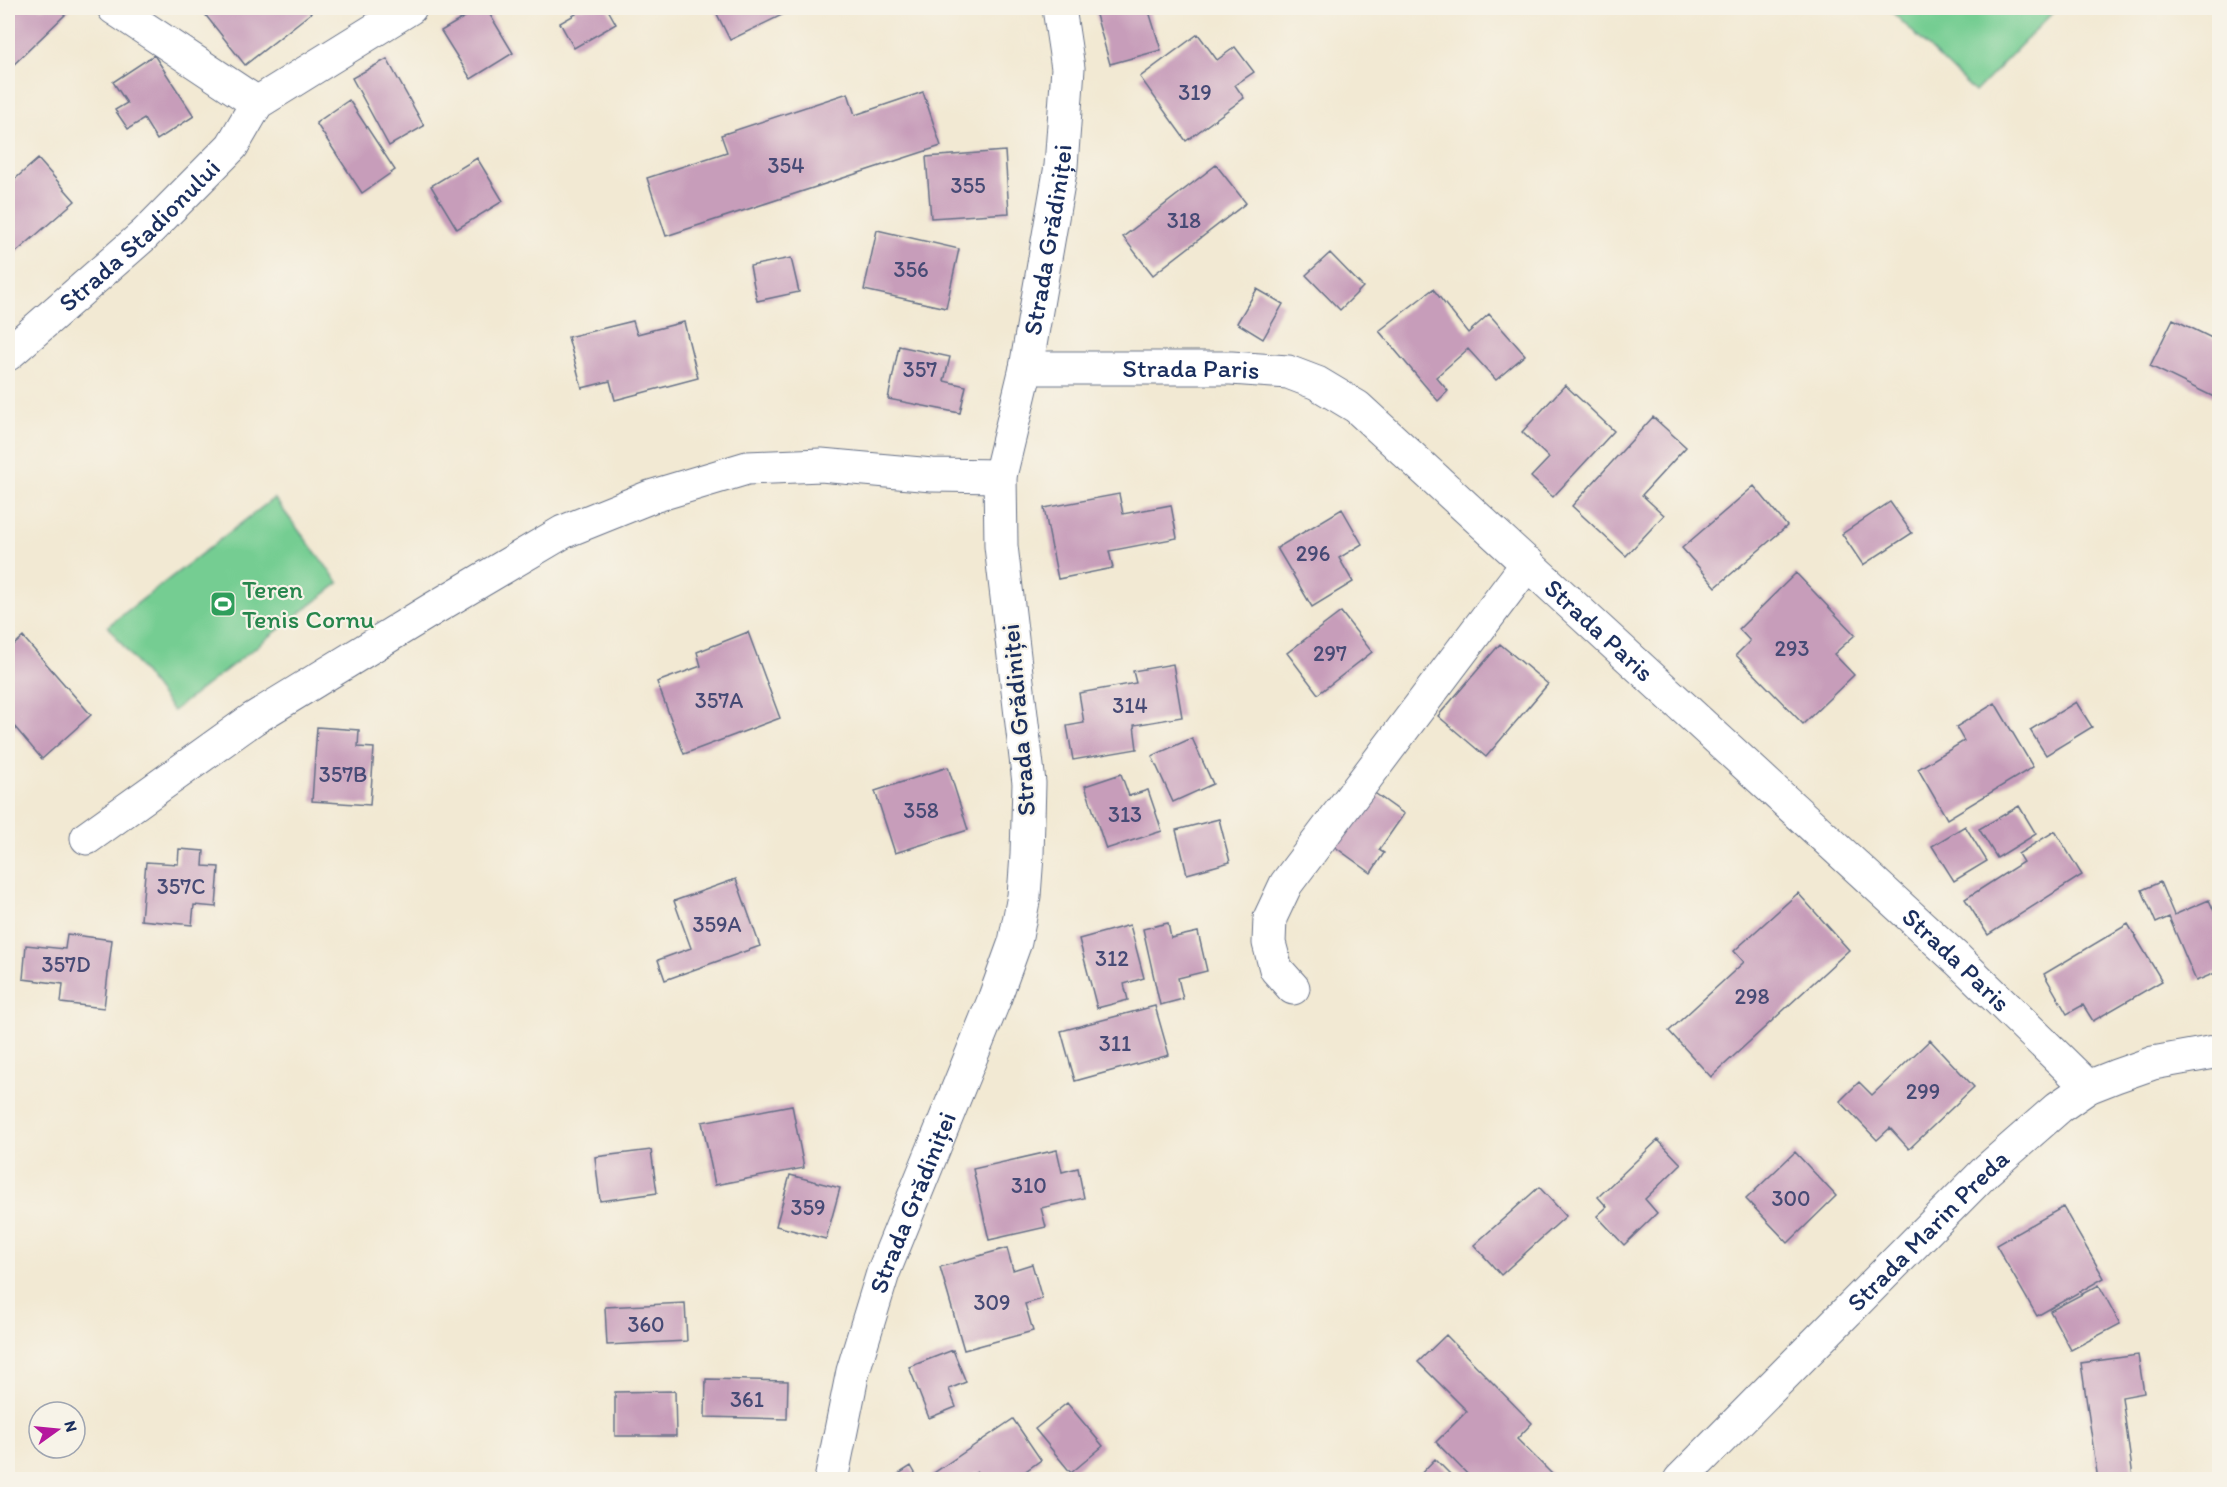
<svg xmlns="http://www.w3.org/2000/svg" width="2227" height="1487" viewBox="0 0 2227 1487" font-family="Itim,sans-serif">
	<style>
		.green { fill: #75cd92; stroke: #487e78; stroke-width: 1.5 }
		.building { fill: #c79dba }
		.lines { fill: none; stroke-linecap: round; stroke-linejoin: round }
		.minor-casing { stroke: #667087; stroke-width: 35 }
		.tertiary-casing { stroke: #667087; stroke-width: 35 }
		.minor { stroke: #fff; stroke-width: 33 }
		.tertiary { stroke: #fff; stroke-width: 33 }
		.labels { text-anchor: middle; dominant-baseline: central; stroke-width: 4.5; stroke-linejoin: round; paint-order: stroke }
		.number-label { font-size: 22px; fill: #464a75 }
		.street-label { font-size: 26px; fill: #1b2f5e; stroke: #f7f3e8 }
		.leisure-label { font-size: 26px; fill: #27864d; stroke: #f7f3e8; text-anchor: start }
	</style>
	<rect width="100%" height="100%" fill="#f7f3e8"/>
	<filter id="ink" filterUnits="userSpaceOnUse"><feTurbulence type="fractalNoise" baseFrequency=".0167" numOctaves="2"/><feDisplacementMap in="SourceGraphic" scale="12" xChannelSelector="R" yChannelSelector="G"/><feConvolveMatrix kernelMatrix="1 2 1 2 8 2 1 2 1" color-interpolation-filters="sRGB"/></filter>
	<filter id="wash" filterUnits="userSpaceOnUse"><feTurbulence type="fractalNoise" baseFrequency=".008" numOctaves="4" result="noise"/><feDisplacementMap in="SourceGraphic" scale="24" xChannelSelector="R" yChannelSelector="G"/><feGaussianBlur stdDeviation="1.35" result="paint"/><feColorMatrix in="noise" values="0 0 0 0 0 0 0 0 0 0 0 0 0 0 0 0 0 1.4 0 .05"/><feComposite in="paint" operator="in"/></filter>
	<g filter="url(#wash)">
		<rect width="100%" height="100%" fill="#f2e9d3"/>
		<path class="green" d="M1888 8H2057L1975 92Z
			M274 498 339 583 173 711 108 626Z"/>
		<g id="blocks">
			<path class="building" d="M8 8H67L70 10 8 70Z
				M200 8H307L311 13 245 65Z
				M480 8H486L513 53 471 79 441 31Z
				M573 8H607L616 24 574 48 560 23 576 14Z
				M714 8H781L784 14 730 40Z
				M1094 8H1148L1161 50 1110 64Z
				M1198 34 1217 60 1235 47 1254 72 1235 85 1244 98 1186 141 1140 77Z
				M154 55 194 116 157 140 144 119 128 129 115 110 127 103 113 82Z
				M387 59 424 126 389 146 352 78Z
				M923 92 941 146 666 236 647 178 727 152 721 135 848 93 855 115Z
				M349 100 395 170 362 193 316 123Z
				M8 105 15 114 8 121Z
				M1005 151 1009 213 931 218 926 157Z
				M477 158 503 201 457 229 431 186Z
				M38 159 75 201 13 255 8 249V185Z
				M1216 165 1246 203 1153 275 1123 237Z
				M877 230 959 249 946 308 864 290Z
				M1330 253 1363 287 1340 310 1306 275Z
				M791 258 799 292 757 301 750 266Z
				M1257 289 1283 304 1263 339 1237 323Z
				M1433 289 1468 333 1489 314 1525 355 1496 380 1468 349 1436 377 1448 391 1438 401 1379 331Z
				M2173 319 2220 342V400L2150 366Z
				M633 321 637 334 684 322 698 378 615 400 610 381 582 388 568 337Z
				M899 346 950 357 944 381 966 386 960 413 888 399Z
				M1565 385 1614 431 1553 497 1531 477 1549 458 1522 432Z
				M1653 417 1686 447 1642 495 1664 515 1626 556 1572 506Z
				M1754 486 1787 526 1716 587 1682 548Z
				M1119 494 1123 514 1171 505 1177 538 1109 551 1113 568 1058 579 1044 508Z
				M1890 502 1912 533 1863 565 1842 534Z
				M1342 509 1362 544 1339 558 1353 582 1312 607 1277 548Z
				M1796 573 1855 635 1834 654 1854 675 1803 724 1736 655 1750 641 1739 629Z
				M1341 612 1372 652 1318 694 1287 653Z
				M748 632 780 718 684 754 657 682 701 666 697 652Z
				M23 637 91 715 42 759 8 719V650Z
				M1500 644 1548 684 1486 757 1438 716Z
				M1173 664 1182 717 1134 725 1137 749 1073 760 1067 726 1084 723 1079 693 1136 683 1133 671Z
				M2076 702 2092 727 2046 755 2030 730Z
				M1995 703 2033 767 1947 819 1918 769 1964 741 1956 727Z
				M317 727 359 730 358 747 374 748 370 805 312 801Z
				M1192 738 1213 784 1173 802 1152 756Z
				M948 767 968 830 895 853 875 791Z
				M1121 774 1129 796 1148 790 1162 831 1106 849 1085 786Z
				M1369 789 1404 814 1379 850 1384 853 1371 873 1331 844Z
				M2019 806 2036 834 1997 858 1979 829Z
				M1219 819 1230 862 1187 874 1176 830Z
				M1965 826 1987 861 1954 881 1932 846Z
				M2055 831 2082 875 1988 935 1965 899 2023 862 2018 854Z
				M179 849 204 851 203 866 219 867 216 907 194 905 192 925 141 920 146 862 178 864Z
				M736 879 760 946 665 980 658 960 691 948 674 901Z
				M2160 882 2174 915 2209 900 2217 918 2220 916V971L2196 981 2169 917 2156 923 2142 890Z
				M1798 893 1849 950 1711 1077 1669 1031 1744 962 1734 951Z
				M1168 923 1171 938 1198 932 1207 971 1178 978 1183 999 1160 1005 1143 929Z
				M2128 924 2162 981 2093 1021 2083 1005 2067 1014 2044 974Z
				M1130 925 1144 978 1124 984 1128 1000 1097 1008 1079 939Z
				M67 934 112 940 104 1008 61 1003 63 984 23 979 26 945 65 949Z
				M1155 1006 1169 1055 1075 1081 1061 1031Z
				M1930 1040 1974 1087 1909 1149 1890 1128 1877 1140 1840 1101 1859 1082 1872 1095Z
				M792 1105 804 1168 715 1185 702 1122Z
				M1658 1140 1681 1164 1645 1199 1657 1213 1624 1245 1597 1216 1607 1207 1598 1197Z
				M651 1150 657 1193 600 1201 595 1157Z
				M1057 1150 1062 1172 1078 1168 1084 1198 1041 1208 1046 1227 989 1240 973 1169Z
				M1795 1152 1836 1196 1788 1243 1746 1199Z
				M790 1175 840 1188 826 1239 776 1226Z
				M1539 1187 1566 1216 1501 1275 1474 1245Z
				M2063 1207 2104 1278 2037 1316 1996 1245Z
				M1007 1248 1013 1270 1032 1264 1042 1299 1025 1304 1033 1331 964 1350 940 1267Z
				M2099 1285 2120 1324 2071 1350 2050 1311Z
				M685 1303 687 1341 607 1345 605 1307Z
				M1446 1335 1532 1423 1517 1439 1558 1480H1473L1436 1442 1467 1411 1418 1362Z
				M953 1350 966 1382 949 1389 956 1407 929 1418 909 1367Z
				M2138 1355 2144 1393 2122 1397 2133 1477 2098 1480 2081 1363Z
				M706 1379 788 1381 787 1419 705 1417Z
				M675 1391 676 1436H615V1392Z
				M1067 1403 1103 1446 1071 1473 1035 1429Z
				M1013 1419 1041 1460 1013 1480H982L977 1472 966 1480H935L931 1475Z
				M1435 1459 1456 1480H1415Z
				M911 1466 919 1480H889Z"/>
		</g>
	</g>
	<g filter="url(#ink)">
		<use href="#blocks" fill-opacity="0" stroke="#667087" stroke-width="1.5"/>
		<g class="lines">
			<g class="minor-casing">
				<g id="minor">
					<path d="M114 8 257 103"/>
					<path id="s1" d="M8 354 144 235 232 146 257 103 410 8"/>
					<path id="s2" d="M1026 368H1231L1288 372 1317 383 1357 407 1958 960 2088 1087"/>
					<path d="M87 838 253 719 431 610 563 532 650 497 747 468 821 465 932 475 1000 476"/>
					<path d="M1293 988 1276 969 1269 943 1270 918 1286 884 1528 563"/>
				</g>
			</g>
			<g class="tertiary-casing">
				<g id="tertiary">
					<path id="s3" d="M831 1480 853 1371 883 1273 994 1000 1015 942 1024 896 1027 855 1029 783 1001 546 1000 476 1026 368 1061 166 1068 68 1059 8"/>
					<path id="s4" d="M1680 1480 1987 1170 2059 1107 2088 1087 2116 1076 2153 1063 2220 1051"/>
				</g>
			</g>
			<use href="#minor" class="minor"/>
			<use href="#tertiary" class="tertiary"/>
		</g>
	</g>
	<defs>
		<g id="stadium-square" transform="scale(1.35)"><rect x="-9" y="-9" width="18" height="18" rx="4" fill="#2e9e5b" stroke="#f7f3e8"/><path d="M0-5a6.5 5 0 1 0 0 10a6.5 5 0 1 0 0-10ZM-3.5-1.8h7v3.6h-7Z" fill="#fff"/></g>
	</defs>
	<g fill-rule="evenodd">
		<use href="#stadium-square" x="223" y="604"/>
	</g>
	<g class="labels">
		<g class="number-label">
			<text x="1195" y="92">319</text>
			<text x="786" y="165">354</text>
			<text x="968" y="185">355</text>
			<text x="1184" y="220">318</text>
			<text x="911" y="269">356</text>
			<text x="920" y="369">357</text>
			<text x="1313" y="553">296</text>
			<text x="1792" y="648">293</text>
			<text x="1330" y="653">297</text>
			<text x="719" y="700">357A</text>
			<text x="1130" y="705">314</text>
			<text x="343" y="774">357B</text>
			<text x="921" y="810">358</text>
			<text x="1125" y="814">313</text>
			<text x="181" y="886">357C</text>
			<text x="717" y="924">359A</text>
			<text x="1112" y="958">312</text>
			<text x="66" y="964">357D</text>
			<text x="1752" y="996">298</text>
			<text x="1115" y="1043">311</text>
			<text x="1923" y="1091">299</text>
			<text x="1029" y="1185">310</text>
			<text x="1791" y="1198">300</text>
			<text x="808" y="1207">359</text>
			<text x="992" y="1302">309</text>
			<text x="646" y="1324">360</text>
			<text x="747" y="1399">361</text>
		</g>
		<g class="street-label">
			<text stroke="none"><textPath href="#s1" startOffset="177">Strada Stadionului</textPath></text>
			<text stroke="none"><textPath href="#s3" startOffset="1280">Strada Grădiniței</textPath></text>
			<text stroke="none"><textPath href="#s2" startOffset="165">Strada Paris</textPath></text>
			<text stroke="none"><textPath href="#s2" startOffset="669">Strada Paris</textPath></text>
			<text transform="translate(1018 720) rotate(-95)">Strada Grădiniței</text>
			<text stroke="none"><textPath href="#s2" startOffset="1155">Strada Paris</textPath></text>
			<text stroke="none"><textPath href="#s3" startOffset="290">Strada Grădiniței</textPath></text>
			<text stroke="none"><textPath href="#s4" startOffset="352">Strada Marin Preda</textPath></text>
		</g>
		<g class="leisure-label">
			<text x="242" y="589">Teren<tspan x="242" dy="30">Tenis Cornu</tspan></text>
		</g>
	</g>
	<rect width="2227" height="1487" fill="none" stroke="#f7f3e8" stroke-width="30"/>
	<g transform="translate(57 1430) rotate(75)"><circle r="28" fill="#f7f3e8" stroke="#9fa5b1" stroke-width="1.5"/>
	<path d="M0-4.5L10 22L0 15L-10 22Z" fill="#b5179e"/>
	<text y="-9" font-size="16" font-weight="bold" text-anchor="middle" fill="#1b2f5e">N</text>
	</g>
</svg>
